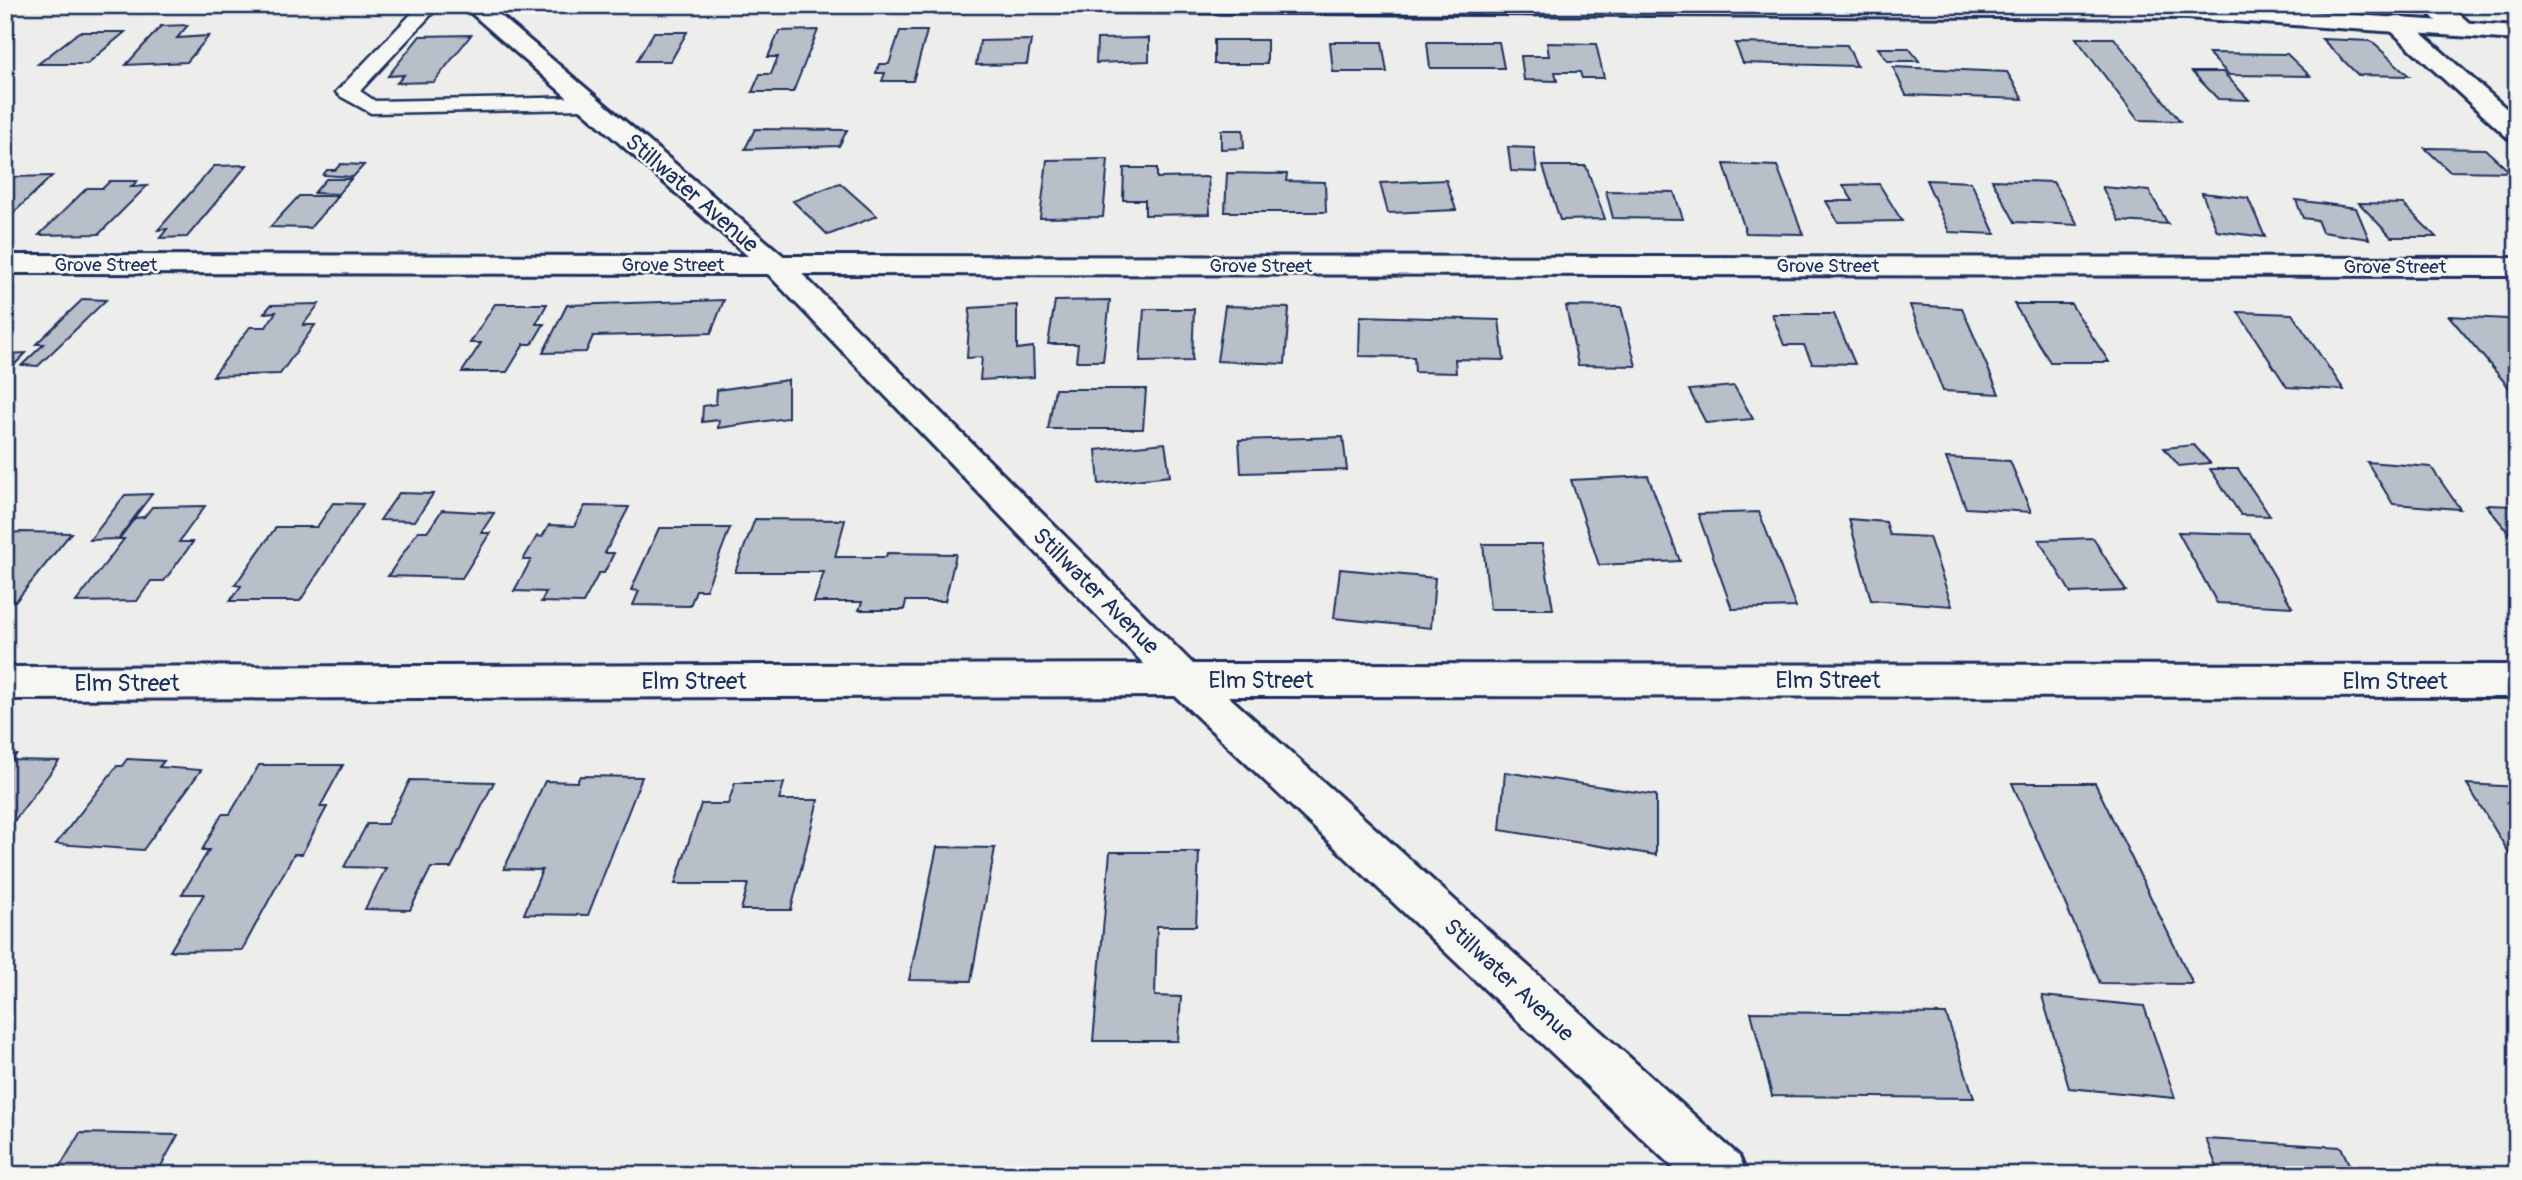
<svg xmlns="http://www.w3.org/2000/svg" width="2522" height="1180" viewBox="0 0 2522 1180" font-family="Pangolin,sans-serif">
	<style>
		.building { fill: #b9bfc8; stroke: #1b2f5e; stroke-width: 2 }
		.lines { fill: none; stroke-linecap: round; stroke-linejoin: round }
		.lane-casing { stroke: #1b2f5e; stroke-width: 5 }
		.street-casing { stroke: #1b2f5e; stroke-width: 6 }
		.secondary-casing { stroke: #1b2f5e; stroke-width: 6 }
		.lane { fill: #f6f6f2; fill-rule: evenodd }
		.street { fill: #f6f6f2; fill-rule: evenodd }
		.secondary { fill: #f6f6f2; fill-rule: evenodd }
		.labels { text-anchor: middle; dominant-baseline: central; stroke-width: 5; stroke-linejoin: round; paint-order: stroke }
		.far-street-label { font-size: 19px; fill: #1b2f5e; stroke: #f6f6f2 }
		.street-label { font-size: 23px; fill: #1b2f5e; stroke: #f6f6f2 }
	</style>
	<rect width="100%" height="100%" fill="#edeeec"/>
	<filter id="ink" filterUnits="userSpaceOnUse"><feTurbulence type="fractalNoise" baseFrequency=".0143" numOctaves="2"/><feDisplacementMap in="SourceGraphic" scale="14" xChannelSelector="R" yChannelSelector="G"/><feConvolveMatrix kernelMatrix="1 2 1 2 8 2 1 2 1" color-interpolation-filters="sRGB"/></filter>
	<g filter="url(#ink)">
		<path class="building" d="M188 25 177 38 209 36 187 62 126 65 161 26Z
			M818 30 793 92H752L760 74H771L778 57H768L779 31Z
			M900 31H927L913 81H882L885 73H876L879 64H889Z
			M79 32H125L87 64H38Z
			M654 32H687L671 61H637Z
			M471 35 434 82 397 83 404 75 388 76 420 36Z
			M1149 38V61L1096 63 1097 39Z
			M2076 38H2114L2180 121 2138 120Z
			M2322 39 2371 41 2409 76 2358 75Z
			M1031 40 1027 64 976 65 980 41Z
			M1214 40H1267V64H1214Z
			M1330 42H1382L1387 72H1333Z
			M1427 42H1499L1504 68H1430Z
			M1547 43 1596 44 1604 78H1582L1580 72H1555L1557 81 1524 80 1521 56H1549Z
			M1735 43 1847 45 1857 66 1743 63Z
			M1878 48H1909L1919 61H1888Z
			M2208 53 2287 54 2310 76 2229 75Z
			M1893 67 2007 72 2023 99 1906 95Z
			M2192 72H2223L2249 100 2218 99Z
			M755 129 847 130 839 146 745 149Z
			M1221 130H1243L1244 148 1221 149Z
			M1508 147 1534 148 1537 172 1511 171Z
			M2425 148 2485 149 2510 172 2449 171Z
			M1108 159 1103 217 1040 218 1047 160Z
			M341 164 364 165 353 177 323 175 327 170H335Z
			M1724 164 1777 166 1803 234 1746 233Z
			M247 165 187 237 160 238 167 229 158 230 214 166Z
			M1543 166H1586L1605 219 1560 220Z
			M1124 168H1157V178L1208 177 1210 214 1145 215V200H1123Z
			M1227 173 1287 174 1286 181 1325 182 1326 212H1225Z
			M52 176 5 221V181L10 177Z
			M326 179H351L338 194 314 193Z
			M1446 180 1456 210 1388 213 1380 183Z
			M1926 180 1971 182 1995 234 1949 232Z
			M1992 180 2053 182 2078 225 2015 222Z
			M110 181H137L131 187 147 186 99 234 39 235 87 188H103Z
			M840 183 877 216 828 235 793 201Z
			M1879 184 1902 221 1838 222 1826 201H1853L1843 185Z
			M2102 187 2149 191 2168 224 2119 221Z
			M1606 191 1674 192 1683 219 1613 218Z
			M2202 193 2248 198 2265 237 2217 231Z
			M299 196H338L310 228 270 227Z
			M2296 200 2356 208 2369 239 2322 232 2317 220 2303 218Z
			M2359 203 2403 204 2436 237H2391Z
			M83 299 106 300 38 366 22 365 44 344H36Z
			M724 300 711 333 593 336 586 352 543 353 567 305Z
			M1110 300 1103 361H1076L1078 344H1048L1055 301Z
			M319 304 303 325H315L280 374 213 376 250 327H266L276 312 264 313 271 305Z
			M495 304H547L536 324H544L532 344H524L507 372H462L481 343H470Z
			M2014 304H2071L2109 362H2050Z
			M1017 305V349L1033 347 1034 377 980 380 982 357 967 358 970 308Z
			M1910 305 1962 308 1999 394 1943 391Z
			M1225 306 1289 308 1285 364 1217 361Z
			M1566 306 1621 307 1636 366 1578 365Z
			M1144 309H1194L1192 361 1140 362Z
			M2238 312 2292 314 2344 390 2287 387Z
			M1772 314H1834L1855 364 1812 363 1804 345H1784Z
			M1360 316 1499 320 1504 360 1455 359 1456 373 1415 372 1414 357 1359 356Z
			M2449 316 2507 319 2517 330V397Z
			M26 353 5 374V354Z
			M788 380V418L718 428 719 420 702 422 703 406 716 404 717 390Z
			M1734 386 1753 419 1706 423 1689 390Z
			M1055 389H1146L1143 429H1048Z
			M1343 437 1347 470 1241 473 1239 440Z
			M1165 443 1170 476 1099 484 1096 450Z
			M2194 445 2210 463 2179 466 2164 448Z
			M1946 458 2010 461 2031 512 1966 508Z
			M2367 462 2431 467 2460 509 2393 504Z
			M2210 469H2238L2270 516 2241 515Z
			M1648 476 1680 561 1599 565 1571 480Z
			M399 493 433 494 415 521 380 520Z
			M152 494 118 539 90 540 125 495Z
			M333 503 363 504 300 601H230L241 586 235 585 276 527H317Z
			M2486 505 2517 506V543Z
			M205 506 179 542H193L164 581H151L137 601 76 602 124 539H119L135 518 144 517 152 507Z
			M585 506 629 507 605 553H614L604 573H599L583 603 541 602 546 592 514 591 531 560H523L537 536 542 537 549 525 574 526Z
			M442 510 494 513 481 533H490L462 578 388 576 418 531H428Z
			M1759 512 1796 607 1732 609 1698 514Z
			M755 519 845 520 835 557H886L887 553 956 554 945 601H906L904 610H859L862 602H814L824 572H735Z
			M1849 519 1886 522 1890 535 1929 537 1952 606 1871 600Z
			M659 528H730L706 590H696L690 606 633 605 639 591 631 590Z
			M20 532 71 533 16 601 5 602V534Z
			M2178 532 2250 534 2292 607 2217 603Z
			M2093 538 2126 591 2071 593 2039 540Z
			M1483 544H1542L1553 609H1490Z
			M1340 569 1435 578 1431 628 1334 618Z
			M5 755H16L11 760 59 761 5 833Z
			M127 759 164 761 159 767 201 770 143 850 56 844 117 766H122Z
			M259 765H343L320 807H327L302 854H294L242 950 170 951 204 894H182L209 850H202L222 814H230Z
			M1505 772 1656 795V855L1500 830Z
			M580 776 642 777 588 915 524 914 542 870 504 869 545 781 577 782Z
			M410 780 494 782 451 868H431L410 910 365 909 386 868 344 867 367 824H387Z
			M735 783H784L779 800H818L791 910H741L748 884H675L701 804H728Z
			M2012 783H2095L2193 984 2100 983Z
			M2467 784 2517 787V866Z
			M937 847 995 848 971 981 909 980Z
			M1110 852H1199L1196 926H1157L1155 996 1181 997 1178 1041H1093Z
			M2042 996 2144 1006 2175 1098 2069 1088Z
			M1751 1012 1946 1014 1974 1098 1772 1096Z
			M80 1133 178 1135 156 1175H55Z
			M2206 1139 2341 1147 2354 1175H2220Z"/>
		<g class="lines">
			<g class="lane-casing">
				<path id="lane" d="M420 5H440L360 91 375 101 588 97 596 98 599 103 596 108 588 109 371 113 340 96 336 92 340 88Z"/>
			</g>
			<g class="street-casing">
				<path id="street" d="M2422 5H2449L2476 29 2473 34C2454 39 2433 20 2422 5Z
					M2396 16 2404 18 2517 118V140L2508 138 2388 28 2384 23 2388 18Z
					M776 256 2517 258V276L776 274 765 271 761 265 765 259Z
					M1184 664 2517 665V697L1184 696 5 699V667Z"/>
			</g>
			<g class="secondary-casing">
				<path id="secondary" d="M462 5H488L787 259 1198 669 1739 1156 1747 1175H1681L1170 691 768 274 5 273V255L748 256Z
					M1103 5H2207L2517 26V40L2187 18 1115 12 1107 10Z"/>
			</g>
			<use href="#lane" class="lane"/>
			<use href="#street" class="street"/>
			<use href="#secondary" class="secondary"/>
		</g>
	</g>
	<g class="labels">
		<g class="far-street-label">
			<text x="106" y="265">Grove Street</text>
			<text x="673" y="265">Grove Street</text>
			<text x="1261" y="266">Grove Street</text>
			<text x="1828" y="266">Grove Street</text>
			<text x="2395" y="267">Grove Street</text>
		</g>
		<g class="street-label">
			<text transform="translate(692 193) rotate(41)">Stillwater Avenue</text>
			<text transform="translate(1096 591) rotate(45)">Stillwater Avenue</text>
			<text x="1261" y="680">Elm Street</text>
			<text x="1828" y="680">Elm Street</text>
			<text x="694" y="681">Elm Street</text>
			<text x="2395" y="681">Elm Street</text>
			<text x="127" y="683">Elm Street</text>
			<text transform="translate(1509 980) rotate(43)">Stillwater Avenue</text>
		</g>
	</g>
	<rect width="2522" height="1180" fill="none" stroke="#f6f6f2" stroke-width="28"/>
	<rect x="14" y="14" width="2494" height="1152" fill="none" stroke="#1b2f5e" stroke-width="2.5" filter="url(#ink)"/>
</svg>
